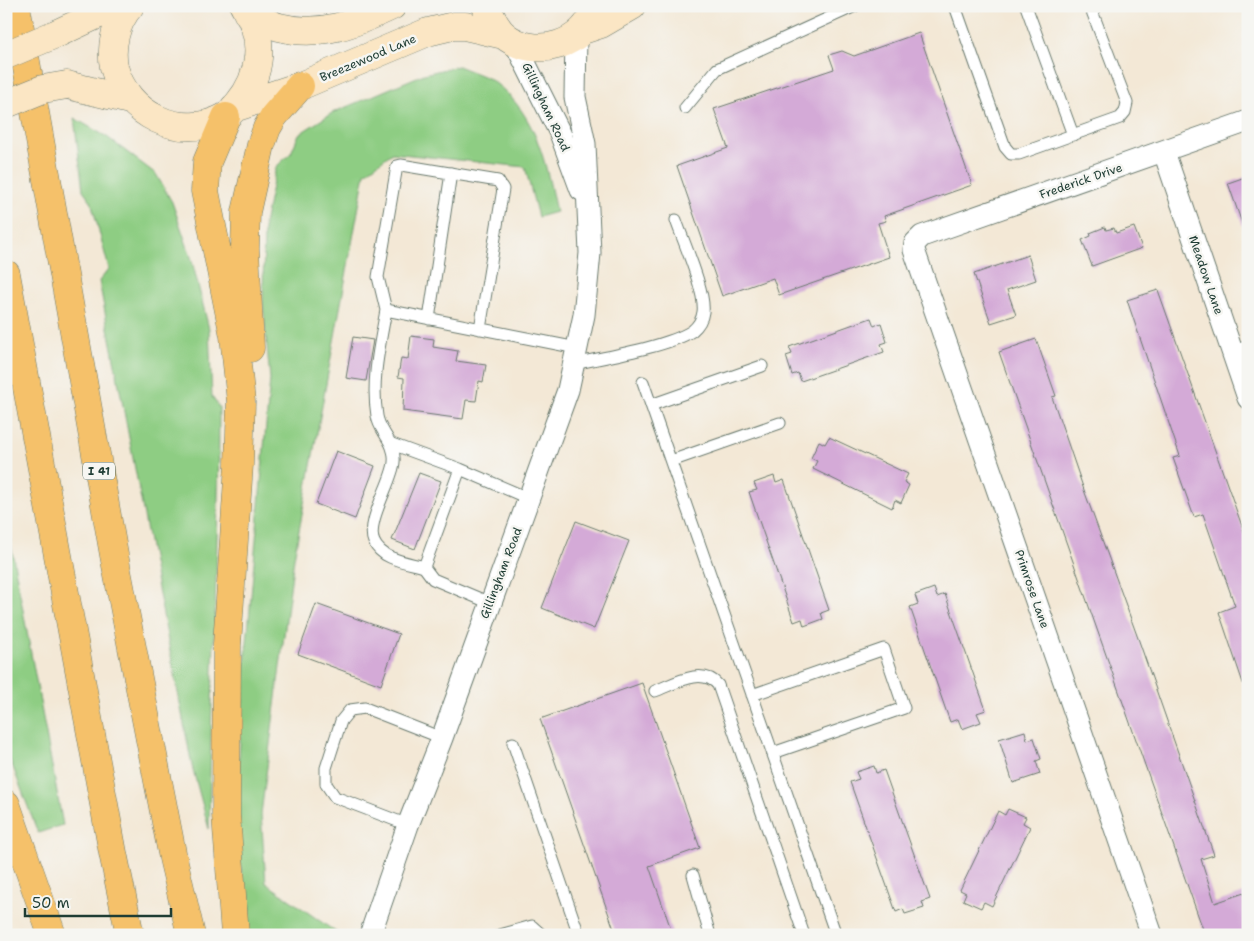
<svg xmlns="http://www.w3.org/2000/svg" width="1254" height="941" viewBox="0 0 1254 941" font-family="'Shantell Sans',sans-serif">
	<style>
		.green { fill: #8ecd83; stroke: #56855c }
		.building { fill: #d4aad7 }
		.lines { fill: none; stroke-linecap: round; stroke-linejoin: round }
		.service-casing { stroke: #69796d; stroke-width: 13 }
		.minor-casing { stroke: #69796d; stroke-width: 23 }
		.secondary-casing { stroke: #69796d; stroke-width: 29 }
		.motorway-casing { stroke: #69796d; stroke-width: 29 }
		.service { stroke: #fff; stroke-width: 11 }
		.minor { stroke: #fff; stroke-width: 21 }
		.secondary { stroke: #fbe6c4; stroke-width: 28 }
		.motorway { stroke: #f5c16b; stroke-width: 28 }
		.secondary-bridge-casing { stroke: #69796d; stroke-width: 29; stroke-linecap: butt }
		.secondary-bridge { stroke: #fbe6c4; stroke-width: 28 }
		.labels { text-anchor: middle; dominant-baseline: central; stroke-width: 5; stroke-linejoin: round; paint-order: stroke }
		.shield { fill: #f6f6f2; stroke: #60746d; stroke-width: 1 }
		.shield-label { font-size: 11px; font-weight: bold; fill: #1f3d34 }
		.street-label { font-size: 12px; fill: #1f3d34; stroke: #f6f6f2 }
	</style>
	<rect width="100%" height="100%" fill="#f6f6f2"/>
	<filter id="ink" filterUnits="userSpaceOnUse"><feTurbulence type="fractalNoise" baseFrequency=".02" numOctaves="2"/><feDisplacementMap in="SourceGraphic" scale="10" xChannelSelector="R" yChannelSelector="G"/><feConvolveMatrix kernelMatrix="1 2 1 2 8 2 1 2 1" color-interpolation-filters="sRGB"/></filter>
	<filter id="wash" filterUnits="userSpaceOnUse"><feTurbulence type="fractalNoise" baseFrequency=".0096" numOctaves="4" result="noise"/><feDisplacementMap in="SourceGraphic" scale="20" xChannelSelector="R" yChannelSelector="G"/><feGaussianBlur stdDeviation="1.12" result="paint"/><feColorMatrix in="noise" values="0 0 0 0 0 0 0 0 0 0 0 0 0 0 0 0 0 1.4 0 .05"/><feComposite in="paint" operator="in"/></filter>
	<g filter="url(#wash)">
		<rect width="100%" height="100%" fill="#f3e8d6"/>
		<path class="green" d="M458 66C469 71 484 75 494 82 537 114 546 164 556 212L538 217 525 167 392 153 365 173 294 558 261 814 266 883 340 935H248L238 836 239 758 245 665 270 379 263 303 264 224 276 167 291 153 299 134 332 113 424 74Z
			M74 118 107 137 156 174 172 202 191 257 209 329 212 397 219 407C219 548 211 688 209 829L192 766 99 281 109 269 91 201 83 190Z
			M6 519 63 825 38 833 6 749Z"/>
		<g id="blocks">
			<path class="building" d="M919 33 972 185 884 216 886 221 878 223 889 257 779 295 773 278 722 296 677 166 728 148 714 109 834 69 829 55 842 51 854 56Z
				M1248 176V232H1245L1228 183Z
				M1105 227 1106 230 1114 228 1116 233 1134 227 1142 248 1092 266 1082 240 1091 236 1090 233Z
				M1028 255 1036 280 1007 290 1016 315 991 323 974 274Z
				M1158 290 1248 543V688L1245 689 1219 612 1235 606 1203 514 1194 517 1173 458 1180 456 1127 300Z
				M871 318 874 326 881 323 887 342 881 344 884 352 801 381 798 373 792 375 786 356 792 354 789 347Z
				M411 336 434 339 433 347 458 351 456 361 486 365 483 382 479 381 476 401 466 400 463 419 403 411 404 378 398 377 401 358 408 359Z
				M353 337 373 340 366 381 346 378Z
				M1036 339 1056 396 1052 397 1084 490 1139 641 1214 855 1201 859 1215 903 1244 893 1248 903V931L1236 935H1205L999 352Z
				M829 437 908 474 904 482 909 485 901 503 895 500 892 508 813 469 817 461 811 458 819 441 825 444Z
				M336 451 375 466 355 519 316 504Z
				M419 473 441 481 415 549 392 540Z
				M774 476 776 483 784 480 829 610 821 613 823 619 804 626 802 619 794 622 749 492 757 490 754 483Z
				M576 521 629 541 594 629 542 608Z
				M934 588 937 597 945 594 986 710 977 713 981 722 962 729 958 719 950 722 910 607 918 604 915 595Z
				M316 604 399 634 381 685 298 654Z
				M642 683 700 848 649 866 673 935H616L540 719Z
				M1025 731 1027 740 1034 738 1041 759 1036 761 1040 774 1013 783 999 739Z
				M874 766 876 773 884 770 930 899 922 902 924 908 905 914 903 909 896 912 850 782 859 779 856 772Z
				M1008 809 1026 817 1023 823 1030 827 992 906 984 902 981 908 963 900 966 893 960 890 998 811 1005 815Z"/>
		</g>
	</g>
	<g filter="url(#ink)">
		<use href="#blocks" fill-opacity="0" stroke="#69796d" stroke-width="1"/>
		<g class="lines">
			<g class="service-casing">
				<path id="service" d="M955 6 1005 147 1011 154H1019L1120 118 1125 112 1127 103 1090 6
					M1026 6 1073 135
					M685 108 717 69 855 6
					M386 310C380 345 371 380 377 416 379 432 396 442 394 462 393 481 365 522 374 542 382 560 407 562 424 567
					M429 319 451 173
					M480 329 503 189 498 181 401 165 397 166 378 277 386 310 577 348
					M1232 352 1248 346
					M574 364C605 357 667 347 692 331 698 326 702 320 703 312 706 292 683 241 676 220
					M643 382 836 935
					M651 405 762 366
					M392 444 460 469
					M671 461 780 423
					M490 603 433 579 424 567 460 469 530 499
					M655 691C674 684 702 666 718 685L804 935
					M752 695 884 649 904 708 773 753
					M513 743 579 935
					M408 825 335 797 326 784V768L341 721 350 710 365 708 442 738
					M693 875 710 935
					M500 935 532 926 542 935"/>
			</g>
			<g class="minor-casing">
				<path id="minor" d="M514 41 560 133 581 190
					M1164 152 1248 398
					M370 935 408 825 442 738 568 390 584 315 590 253 585 144 575 97 576 36
					M1152 935 914 250 915 243 922 236 1248 121"/>
			</g>
			<g class="secondary-casing">
				<path id="secondary" d="M130 6C116 22 110 46 114 67 126 114 180 142 225 117 230 114 234 108 238 104 262 75 266 37 244 6
					M486 6C491 17 496 29 505 36 536 60 586 45 596 6
					M247 12C258 17 268 24 279 27 320 38 356 23 392 6
					M583 30 601 24 632 6
					M58 33 116 6
					M67 85 129 100
					M234 108 300 86 428 32 453 26H465L504 35"/>
			</g>
			<g class="motorway-casing">
				<path id="motorway" d="M16 6 114 555 173 858 191 935
					M226 117 207 162 205 191 234 336 241 402 239 464 227 645 226 815 235 935
					M6 274 113 853 130 935
					M250 348 245 249 246 212 261 145 267 128 274 116 300 86
					M6 804 52 935"/>
			</g>
			<use href="#service" class="service"/>
			<use href="#minor" class="minor"/>
			<use href="#secondary" class="secondary"/>
			<use href="#motorway" class="motorway"/>
			<g class="secondary-bridge-casing">
				<path id="secondary-bridge" d="M6 55 58 33
					M6 104 43 89 67 85"/>
			</g>
			<use href="#secondary-bridge" class="secondary-bridge"/>
		</g>
	</g>
	<g class="labels">
		<rect class="shield" x="83" y="462.5" width="32" height="17" rx="4"/>
		<g class="shield-label">
			<text x="99" y="471">I 41</text>
		</g>
		<g class="street-label">
			<text transform="translate(368 58) rotate(-23)">Breezewood Lane</text>
			<text transform="translate(546 107) rotate(65)">Gillingham Road</text>
			<text transform="translate(1081 181) rotate(-19)">Frederick Drive</text>
			<text transform="translate(1206 275) rotate(71)">Meadow Lane</text>
			<text transform="translate(501 573) rotate(-69)">Gillingham Road</text>
			<text transform="translate(1032 589) rotate(71)">Primrose Lane</text>
		</g>
	</g>
	<rect width="1254" height="941" fill="none" stroke="#f6f6f2" stroke-width="25"/>
	<path d="M25 908v8h146v-8" fill="none" stroke="#1f3d34" stroke-width="2.5"/>
	<text x="32" y="908" font-size="15" fill="#1f3d34" stroke="#f6f6f2" stroke-width="4" paint-order="stroke">50 m</text>
</svg>
